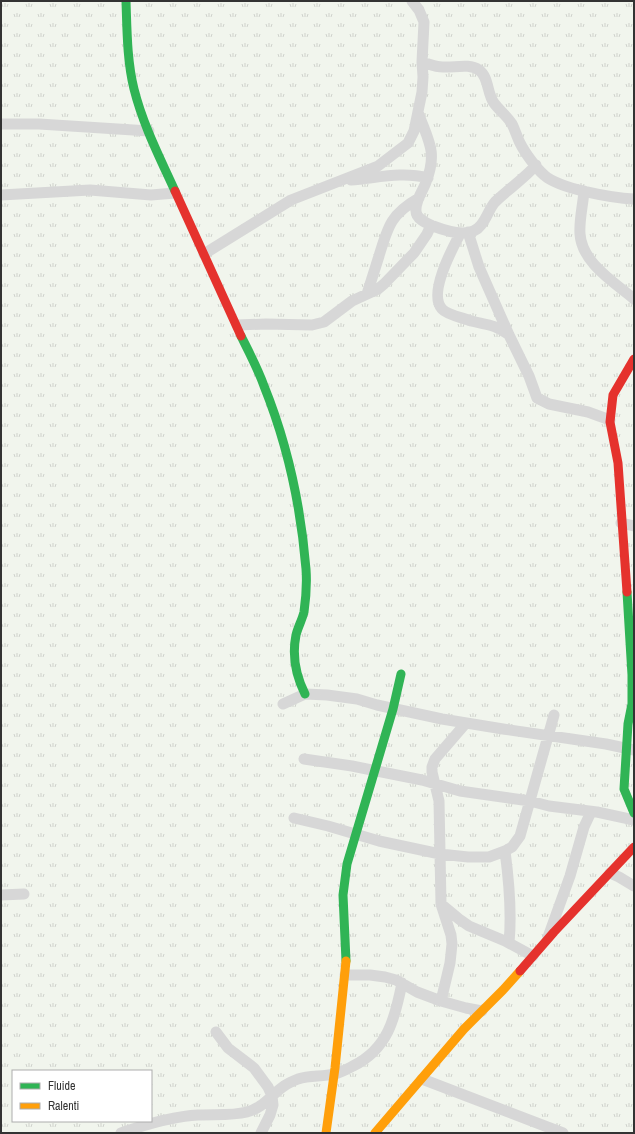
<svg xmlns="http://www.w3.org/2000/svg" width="635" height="1134" viewBox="0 0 635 1134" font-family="'Archivo Narrow',sans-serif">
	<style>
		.grass { fill: url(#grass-tufts); fill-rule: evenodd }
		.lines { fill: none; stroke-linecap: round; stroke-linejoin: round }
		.street { stroke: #d7d7d7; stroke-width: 11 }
		.fast { stroke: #30b455; stroke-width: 9 }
		.slow { stroke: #ff9f0a; stroke-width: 9 }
		.jam { stroke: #e5322d; stroke-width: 9 }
	</style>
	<defs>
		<pattern id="grass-tufts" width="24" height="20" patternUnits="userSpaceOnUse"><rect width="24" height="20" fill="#f1f5ed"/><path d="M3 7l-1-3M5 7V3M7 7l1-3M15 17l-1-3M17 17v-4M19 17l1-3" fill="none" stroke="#cfd2cc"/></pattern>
	</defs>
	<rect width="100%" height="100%" fill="#fff"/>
	<path class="grass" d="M1 1H634V1133H1ZM13 1071H151V1121H13Z"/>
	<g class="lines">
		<path class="street" d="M422 62C429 64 435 67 443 67 454 68 469 63 479 70 489 77 487 94 494 103 499 110 507 116 512 124 515 130 517 137 520 143 525 153 536 168 544 175 559 189 613 198 634 199
			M418 112C428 141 438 151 426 182 423 191 415 201 416 211 416 219 426 223 433 226 446 231 471 239 481 225 487 218 489 209 495 202 508 189 524 179 536 165
			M1 124H39L149 131
			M351 180C377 178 402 171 428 178
			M584 191C583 205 579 220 580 234 582 263 614 282 634 299
			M1 195 90 190 151 195 175 193
			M468 232 479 267 509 335 529 376 537 398 549 404 588 412 610 420
			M460 234C452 249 428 294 442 309 447 315 464 318 471 321 487 325 494 324 508 334
			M204 254 291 200 378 166 408 143 414 131 422 92 423 77 422 62 424 22 419 10 412 1
			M367 294C371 281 375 269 379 256 388 226 391 214 419 198
			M237 325 266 324 312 325 324 322 352 301 378 289 384 284 414 253 427 234 431 225
			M621 523 634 526
			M283 704 305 694 327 695 357 699 377 705 442 719 503 729 606 744 634 750
			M304 759 352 766 422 780 460 791 530 801 549 806 597 812 634 820
			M294 818 328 826 379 841 440 854 468 857H489L505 851 512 847 520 836 554 715
			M505 851C509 881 512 912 509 943
			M610 873 619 877 634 886
			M1 895 24 894
			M441 904 459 919 469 926 505 941 533 956
			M548 937 570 876 584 827 591 812
			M345 975H370L385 977 396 980 417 992 441 1001 466 1008 482 1011
			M441 1001 450 963 452 944 451 935 441 904 439 801 432 772V767L435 759 466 723
			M216 1032 228 1048 254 1068 268 1087 272 1096 273 1105 270 1115 261 1133
			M422 1079 563 1133
			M121 1133C144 1125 175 1116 198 1115 215 1114 231 1116 247 1112 263 1108 271 1095 284 1086 288 1083 293 1081 298 1079 310 1075 322 1077 334 1074 340 1073 347 1069 353 1066 388 1049 395 1018 402 983"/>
		<path class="fast" d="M126 1C127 30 127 61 134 89 143 125 160 158 175 191
			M241 336C249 352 258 369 264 386 287 443 301 508 306 569 307 583 306 598 304 612 302 620 298 627 296 635 292 655 296 676 305 694
			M627 592 632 675V704L628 724 624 789 634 813
			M346 961 343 895 347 864 393 709 401 674"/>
		<path class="slow" d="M326 1133 335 1068 346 961
			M375 1133 464 1029 503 990 520 971"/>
		<path class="jam" d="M175 191 241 336
			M627 592 618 463 610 422 613 395 634 359
			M520 971 554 932 634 847"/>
	</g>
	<rect width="635" height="1134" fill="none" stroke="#333333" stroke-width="4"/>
	<rect x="12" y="1070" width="140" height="52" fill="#ffffff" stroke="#adadad"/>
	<rect x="20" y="1083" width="20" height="6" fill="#30b455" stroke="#adadad"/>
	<text x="48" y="1090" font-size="12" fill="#333333">Fluide</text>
	<rect x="20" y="1103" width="20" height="6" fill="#ff9f0a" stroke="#adadad"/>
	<text x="48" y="1110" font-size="12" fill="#333333">Ralenti</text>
</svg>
